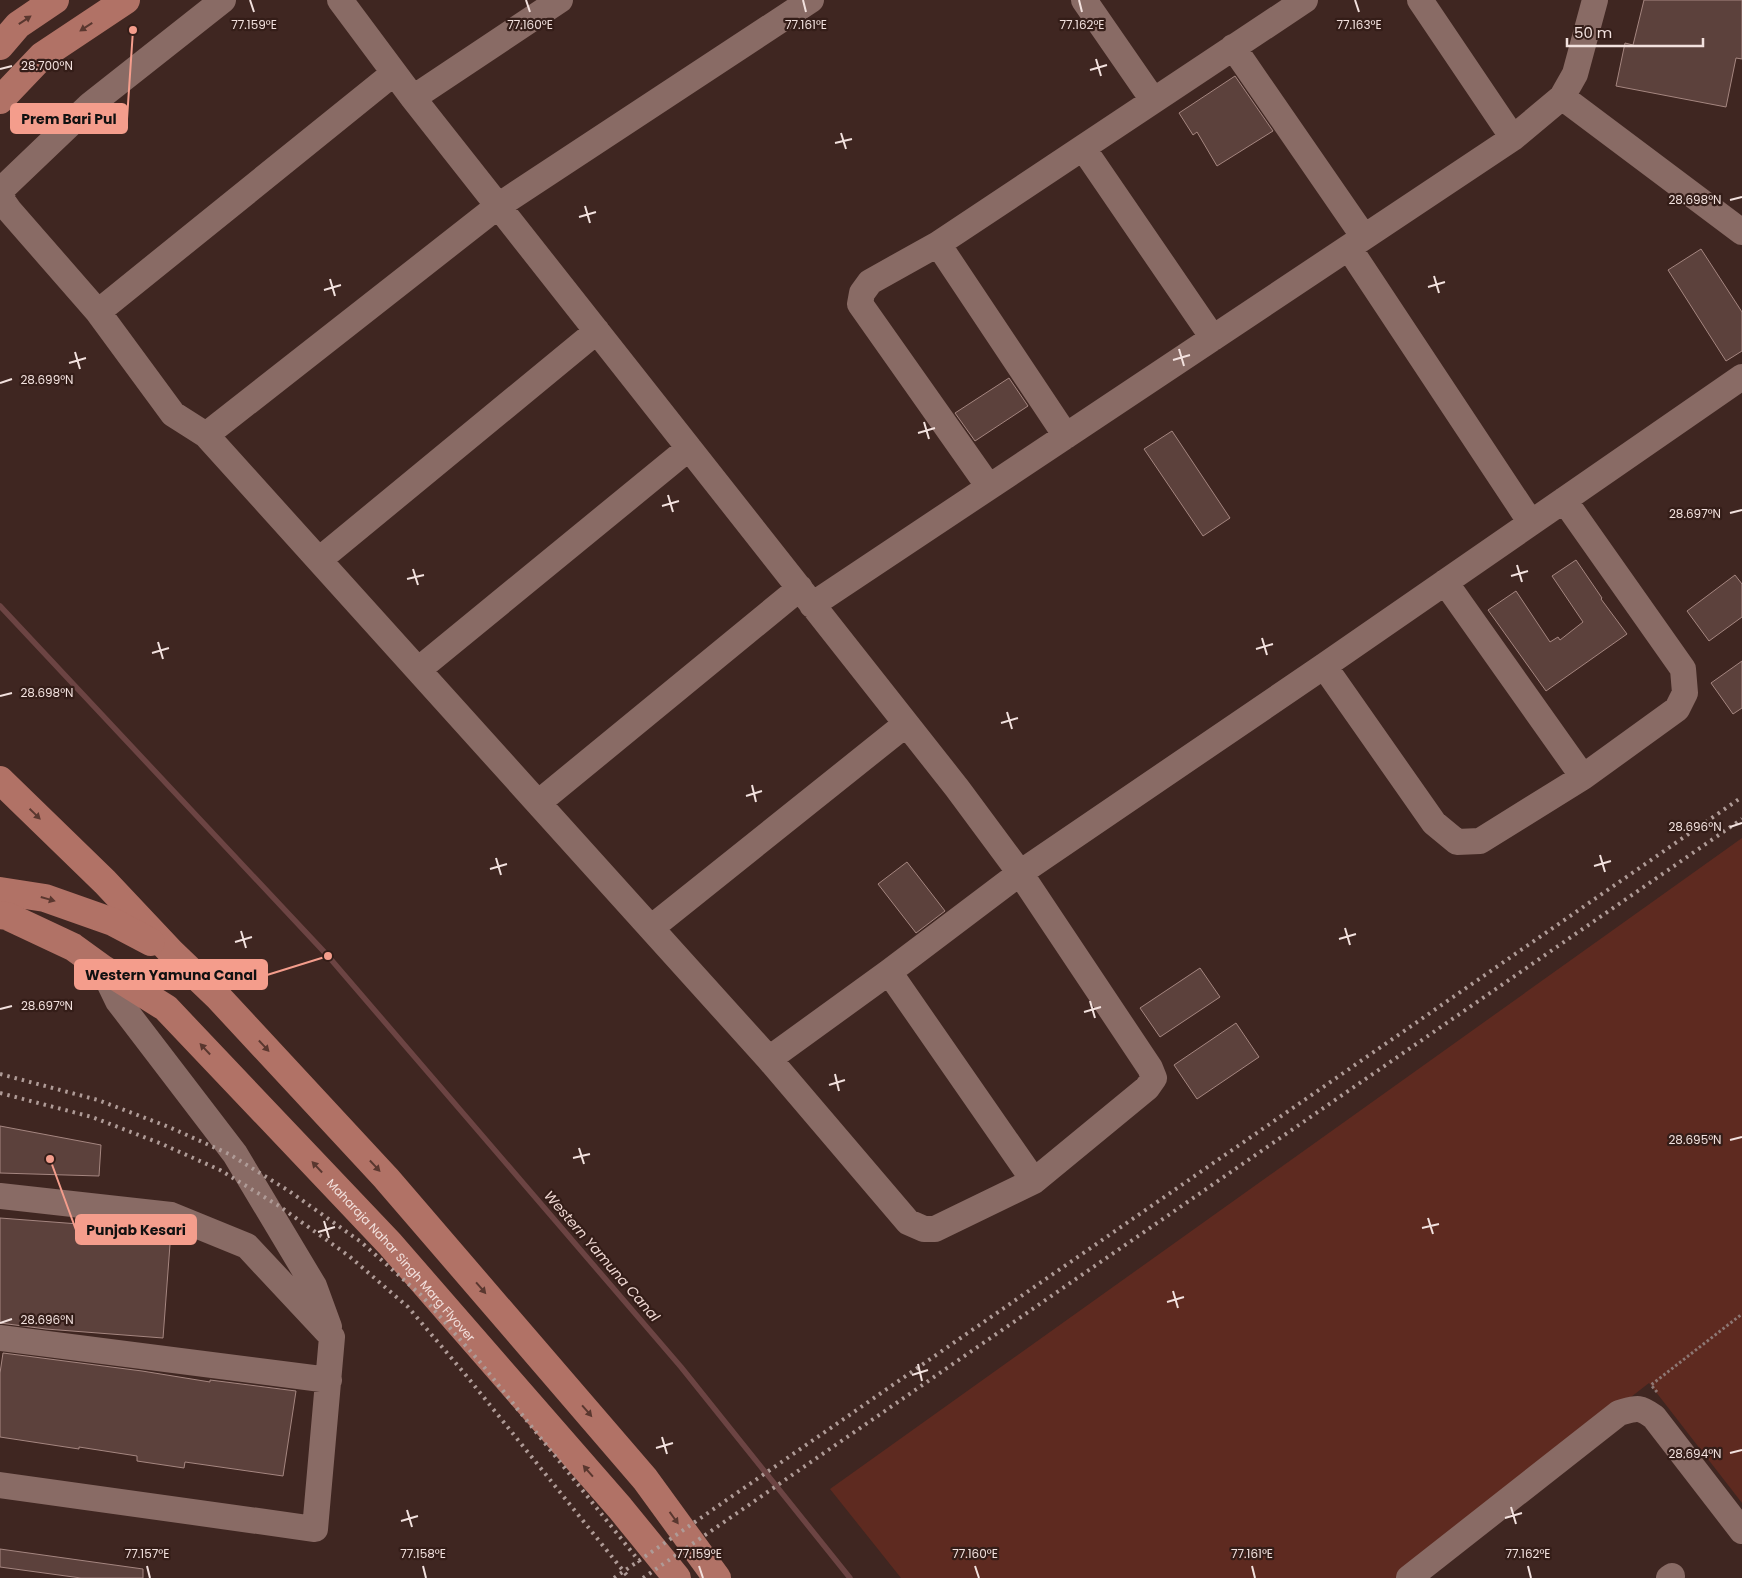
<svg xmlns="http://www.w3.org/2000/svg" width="1742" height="1578" viewBox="0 0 1742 1578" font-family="Poppins,sans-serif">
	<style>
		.green { fill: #5e2a20 }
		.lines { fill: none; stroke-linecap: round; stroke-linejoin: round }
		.stream { stroke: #6c4443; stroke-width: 5.5 }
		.building { fill: #5c413c; stroke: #a58680 }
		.path { stroke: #8d7773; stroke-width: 3; stroke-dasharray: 2.5 2.5; stroke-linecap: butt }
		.minor { stroke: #896b65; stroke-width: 26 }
		.major { stroke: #b17266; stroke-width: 28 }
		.rail { stroke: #af9b97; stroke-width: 4; stroke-dasharray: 2.5 5; stroke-linecap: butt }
		.oneway { fill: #5a372f }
		.ticks { fill: none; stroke: #f2e1de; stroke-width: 2 }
		.labels { text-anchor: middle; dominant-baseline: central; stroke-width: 4.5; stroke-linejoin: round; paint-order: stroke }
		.street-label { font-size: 12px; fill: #f2e1de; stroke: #341d18 }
		.water-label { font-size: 14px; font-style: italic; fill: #f0d8d3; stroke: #341d18 }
		.ticks-label { font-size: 12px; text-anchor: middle; fill: #f2e1de; stroke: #341d18; stroke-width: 4.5; stroke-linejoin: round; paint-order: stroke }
		.leader { fill: none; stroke: #f49d8c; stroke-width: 2 }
		.callout-dot { fill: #f49d8c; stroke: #341d18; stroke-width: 2 }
		.callout { fill: #f49d8c; stroke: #f49d8c; stroke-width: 2 }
		.callout-label { font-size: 14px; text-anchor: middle; font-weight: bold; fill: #111 }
	</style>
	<rect width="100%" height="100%" fill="#3f2621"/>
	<path class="green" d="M1742 838V1503L1649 1383 1398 1578H901L830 1489Z"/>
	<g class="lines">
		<path class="stream" d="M0 606 328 956 681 1367 850 1578"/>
	</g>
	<path class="building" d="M1644 0H1742V59L1736 58 1726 107 1616 86 1625 43 1633 45Z
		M1235 76 1273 131 1217 166 1197 132 1193 135 1179 113Z
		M1701 249 1742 312V351L1726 361 1668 270Z
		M1009 378 1028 406 975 441 955 413Z
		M1172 431 1230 518 1203 536 1144 449Z
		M1576 560 1602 598 1601 599 1627 634 1546 691 1488 610 1516 591 1550 642 1558 637 1560 640 1583 622 1552 576Z
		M1735 575 1742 584V617L1709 641 1687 611Z
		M1742 661V708L1733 714 1711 683Z
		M907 862 945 911 916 933 878 884Z
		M1200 968 1220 997 1160 1037 1140 1008Z
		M1236 1023 1259 1057 1197 1099 1174 1065Z
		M0 1126 101 1145 99 1176 0 1173Z
		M0 1218 171 1231 163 1338 46 1329 0 1323Z
		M3 1353 142 1371 210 1382V1380L296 1391 283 1476 185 1462 184 1468 137 1461V1456L79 1447V1449L0 1437V1373Z
		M0 1549 143 1569V1578H81L0 1567Z"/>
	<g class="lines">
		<path class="path" d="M1657 1392 1651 1385 1742 1314"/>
		<path class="minor" d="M223 0 90 105 3 188 2 200 9 210 98 312 394 73
			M340 0 413 98 957 788 1020 873 1150 1068 1154 1078 1147 1088 1034 1181 935 1229H924L908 1222 769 1059 206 435 498 206 811 0
			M1084 0 1153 100
			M1420 0 1513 138
			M1233 47 1364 237
			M1562 97 1742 232
			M413 98 560 0
			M1083 148 1213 338
			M938 244 1066 436
			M1349 248 1531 523
			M98 312 173 414 206 435
			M989 487 860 304 862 293 870 282 938 244 1305 0
			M319 560 597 331
			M1445 582 1583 777
			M812 605 1513 138 1562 97 1575 74 1595 0
			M1324 666 1434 823 1457 842 1480 841 1583 777 1677 709 1685 693 1683 669 1564 500
			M418 670 689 448
			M538 803 800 588
			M651 928 906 724
			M102 968 118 1001 235 1154 314 1286 329 1327
			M889 972 1034 1181
			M769 1059 889 972 1020 873 1324 666 1742 377
			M0 1196 171 1215 247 1246 332 1337 315 1529 0 1485
			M0 1338 329 1380
			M1409 1578 1619 1413C1637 1408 1639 1406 1654 1417L1742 1531
			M1669 1578 1672 1576"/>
		<g class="major">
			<path d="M0 46 18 25 55 0"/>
			<path d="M0 100 42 56 126 0"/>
			<path d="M0 780 105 882 171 952 219 998 386 1178 645 1479 717 1578"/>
			<path d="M0 891 45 898 113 922 151 942"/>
			<path id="s1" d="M0 915 7 916 73 947 102 968 166 1008 390 1244 620 1508 677 1578"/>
		</g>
		<path class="rail" d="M0 1074 98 1100 169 1127 229 1154 289 1191 361 1242 421 1295 480 1362 643 1566
			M0 1093 92 1117 162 1144 220 1170 279 1206 349 1256 408 1307 465 1374 629 1578
			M614 1578 1742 797
			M643 1578 1742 819"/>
	</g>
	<defs><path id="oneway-solid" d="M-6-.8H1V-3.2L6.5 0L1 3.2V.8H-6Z" transform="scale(1.25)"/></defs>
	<g class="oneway">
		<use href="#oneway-solid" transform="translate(25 20) rotate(-34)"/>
		<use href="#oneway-solid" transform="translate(86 27) rotate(147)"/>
		<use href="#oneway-solid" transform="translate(35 814) rotate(44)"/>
		<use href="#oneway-solid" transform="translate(48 899) rotate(16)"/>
		<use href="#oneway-solid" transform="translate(264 1046) rotate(47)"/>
		<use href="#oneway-solid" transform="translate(205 1049) rotate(-133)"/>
		<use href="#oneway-solid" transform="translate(375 1166) rotate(47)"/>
		<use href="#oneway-solid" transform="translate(317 1167) rotate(-133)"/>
		<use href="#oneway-solid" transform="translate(481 1288) rotate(49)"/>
		<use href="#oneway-solid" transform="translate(587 1411) rotate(49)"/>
		<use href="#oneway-solid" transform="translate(588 1471) rotate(-131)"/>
		<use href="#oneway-solid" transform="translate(674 1518) rotate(54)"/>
	</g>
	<path class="ticks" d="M250 0 254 12M526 0 530 12M803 0 806 12M1079 0 1082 12M1355 0 1359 12M1096 59 1101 76M0 69 12 66M1090 70 1107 65M841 133 846 149M835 143 852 139M1730 200 1742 197M585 206 590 223M579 217 596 212M1434 276 1439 293M330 279 335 296M1428 287 1445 282M324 290 341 285M1179 349 1184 366M75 352 80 369M1173 360 1190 355M69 363 86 358M0 383 12 379M924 422 929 439M918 433 935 428M668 495 673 512M662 506 679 501M1730 513 1742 510M1517 565 1522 582M413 569 418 585M1511 576 1528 571M407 579 424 575M1262 638 1267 655M158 642 163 659M1256 649 1273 644M152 653 169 648M0 696 12 693M1007 712 1012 729M1001 723 1018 718M752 785 756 802M746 796 762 791M1730 827 1742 823M1600 855 1605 872M496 858 501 875M1594 866 1611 861M490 869 507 864M1345 928 1350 945M241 931 246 948M1339 939 1356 934M235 942 252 937M1090 1001 1095 1018M0 1009 12 1006M1084 1012 1101 1007M835 1074 839 1091M829 1085 845 1080M1730 1140 1742 1137M579 1148 584 1164M573 1158 590 1154M1428 1218 1433 1234M324 1221 329 1238M1422 1228 1439 1224M318 1232 335 1227M1173 1291 1178 1308M1167 1302 1184 1297M0 1323 12 1319M918 1364 922 1381M912 1375 928 1370M662 1437 667 1454M656 1448 673 1443M1730 1453 1742 1450M1511 1507 1516 1524M407 1510 412 1527M1505 1518 1522 1513M401 1521 418 1516M147 1566 150 1578M423 1566 426 1578M699 1566 703 1578M975 1566 979 1578M1252 1566 1255 1578M1528 1566 1531 1578"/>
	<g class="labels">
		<g class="street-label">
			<text stroke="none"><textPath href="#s1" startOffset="536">Maharaja Nahar Singh Marg Flyover</textPath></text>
		</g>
		<g class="water-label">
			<text transform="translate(602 1256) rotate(49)">Western Yamuna Canal</text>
		</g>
	</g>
	<g class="ticks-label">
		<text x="254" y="29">77.159°E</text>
		<text x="530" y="29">77.160°E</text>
		<text x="806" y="29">77.161°E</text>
		<text x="1082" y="29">77.162°E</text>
		<text x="1359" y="29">77.163°E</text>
		<text x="47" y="70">28.700°N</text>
		<text x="1695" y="204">28.698°N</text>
		<text x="47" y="384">28.699°N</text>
		<text x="1695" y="518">28.697°N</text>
		<text x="47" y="697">28.698°N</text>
		<text x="1695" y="831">28.696°N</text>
		<text x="47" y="1010">28.697°N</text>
		<text x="1695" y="1144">28.695°N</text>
		<text x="47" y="1324">28.696°N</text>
		<text x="1695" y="1458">28.694°N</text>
		<text x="147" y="1558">77.157°E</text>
		<text x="423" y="1558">77.158°E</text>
		<text x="699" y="1558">77.159°E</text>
		<text x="975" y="1558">77.160°E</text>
		<text x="1252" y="1558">77.161°E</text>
		<text x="1528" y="1558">77.162°E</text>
	</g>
	<path class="leader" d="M133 30L127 119M328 956L267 975M50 1159L76 1230"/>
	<g class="callout-dot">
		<circle cx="133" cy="30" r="5"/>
		<circle cx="328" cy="956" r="5"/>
		<circle cx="50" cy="1159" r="5"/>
	</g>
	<g class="callout">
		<rect x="11" y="104" width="116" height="29" rx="5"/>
		<rect x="75" y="960" width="192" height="29" rx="5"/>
		<rect x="76" y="1215" width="120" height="29" rx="5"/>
	</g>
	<g class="callout-label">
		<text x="69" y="124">Prem Bari Pul</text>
		<text x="171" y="980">Western Yamuna Canal</text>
		<text x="136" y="1235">Punjab Kesari</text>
	</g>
	<path d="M1567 38v8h136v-8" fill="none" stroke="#f2e1de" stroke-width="2.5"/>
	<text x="1574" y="38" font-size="15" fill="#f2e1de" stroke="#341d18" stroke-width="4" paint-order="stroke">50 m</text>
</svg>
